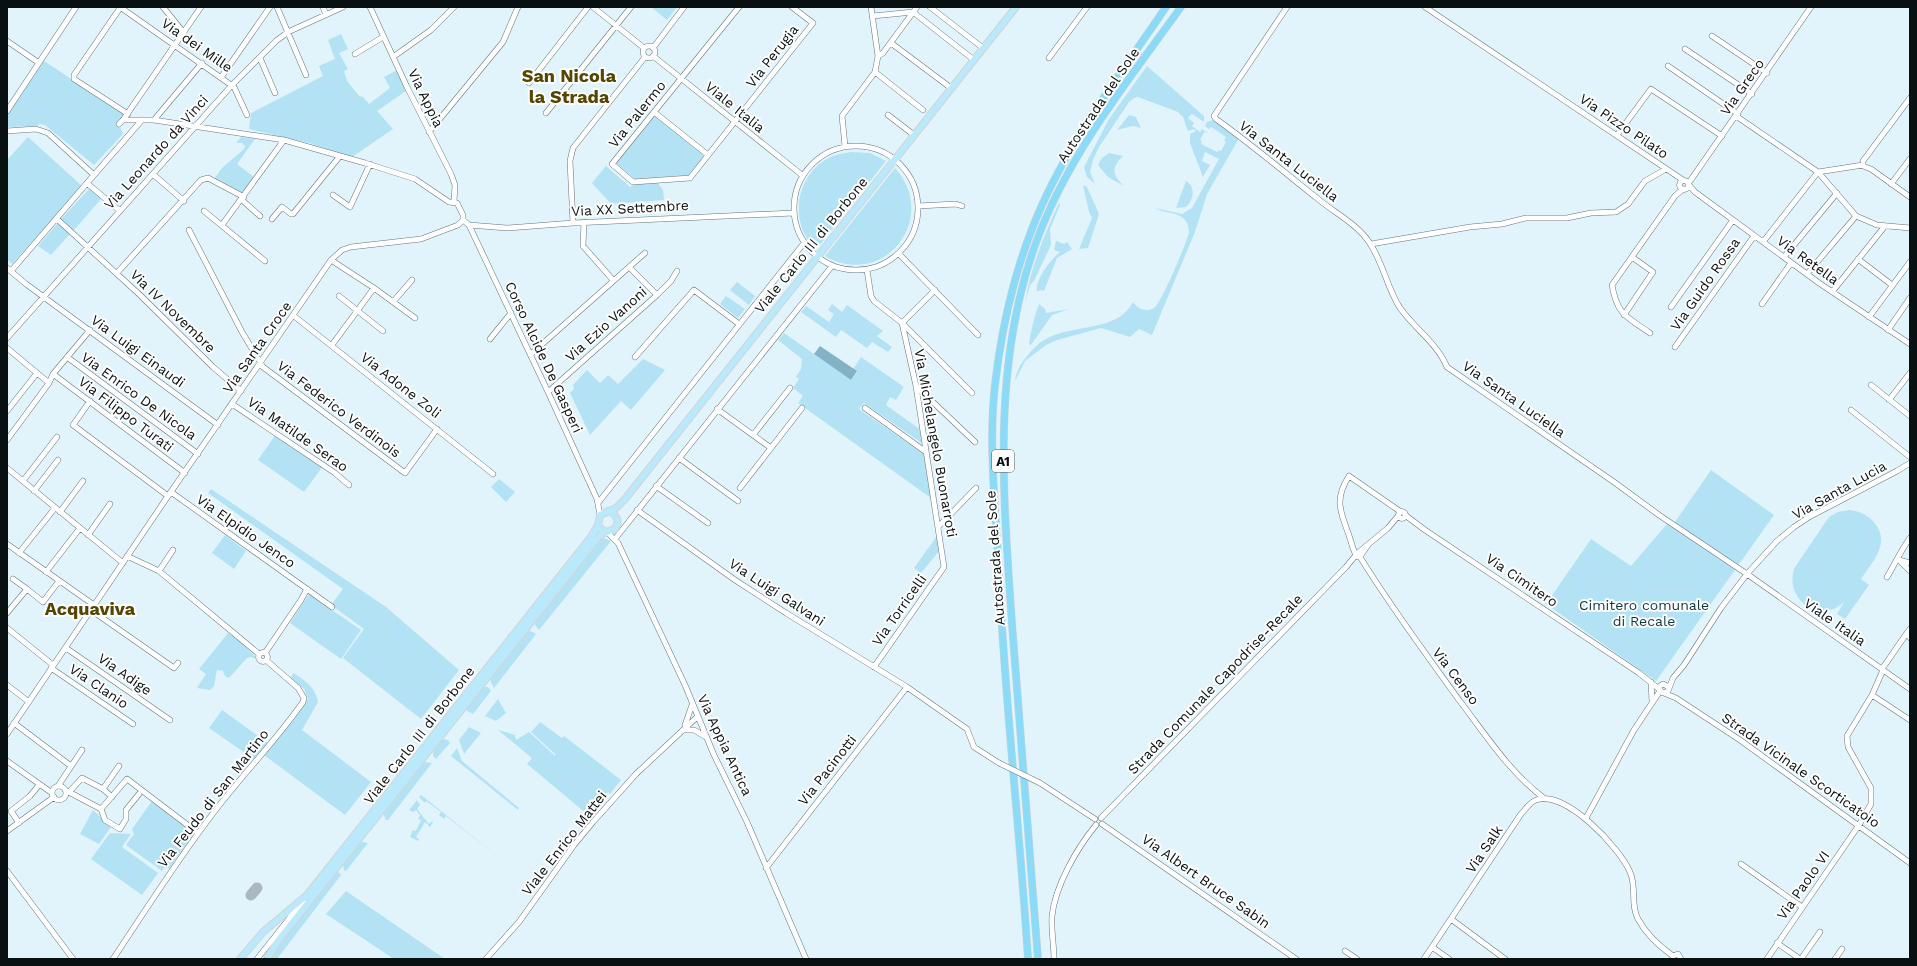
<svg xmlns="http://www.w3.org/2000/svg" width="1917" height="966" viewBox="0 0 1917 966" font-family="'Work Sans',sans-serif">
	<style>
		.green { fill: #b3e2f4 }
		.forest { fill: #83b2c4 }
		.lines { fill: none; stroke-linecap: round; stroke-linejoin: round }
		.taxiway { stroke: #aab9c0; stroke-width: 11 }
		.minor-casing { stroke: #64757c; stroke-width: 6 }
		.major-casing { stroke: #d3d4d4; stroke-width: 8 }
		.highway-casing { stroke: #d3d4d4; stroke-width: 8 }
		.minor { stroke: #fff; stroke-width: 5 }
		.major { stroke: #b9e9fb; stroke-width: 6 }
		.highway { stroke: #8bdbf8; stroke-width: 7 }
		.minor-bridge-casing { stroke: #64757c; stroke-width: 6; stroke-linecap: butt }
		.minor-bridge { stroke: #fff; stroke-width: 5 }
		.labels { text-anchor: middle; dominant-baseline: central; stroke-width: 4; stroke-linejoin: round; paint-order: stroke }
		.shield { fill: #fefefe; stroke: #525759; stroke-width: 1 }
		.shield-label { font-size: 13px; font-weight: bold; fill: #091012 }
		.street-label { font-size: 14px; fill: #091012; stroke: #fefefe }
		.park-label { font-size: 14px; fill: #0b3745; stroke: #fefefe }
		.district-label { font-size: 18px; font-weight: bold; fill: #544502; stroke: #fefefe }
	</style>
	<rect width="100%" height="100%" fill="#e1f4fc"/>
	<path class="green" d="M651 7H677L667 20Z
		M341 34 348 49 339 53 348 69 344 71 347 81 360 97 362 96 369 104 390 88 384 77 397 70 406 91 377 111 393 129 352 157 309 143 249 129 251 113 323 76 319 66 335 59 328 40Z
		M44 61 125 114 119 124 123 134 94 165 45 125 39 124 37 126 7 127V115Z
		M1147 66 1204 116V122L1192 114 1188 118 1194 123 1192 126 1200 132 1202 129 1208 133 1204 132 1200 140 1202 141 1201 144 1217 152 1219 150 1221 151 1226 142 1224 140 1226 137 1211 127 1209 129 1205 126 1207 122 1213 120 1238 137V140L1207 194 1195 232 1152 335 1139 329 1130 337 1101 328 1057 340 1046 345 1025 361 1015 381C1016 372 1021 363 1027 356 1033 349 1039 342 1048 338 1074 324 1118 332 1133 302 1137 308 1146 313 1154 308 1161 304 1187 242 1189 232 1189 229 1188 226 1187 223 1181 211 1165 214 1155 208L1182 214 1192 208 1219 159 1205 152 1202 161 1210 165 1203 177 1190 143V134L1196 131 1194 129 1188 131 1183 117 1178 112 1138 97 1134 98 1129 102 1099 147 1093 160 1090 172 1095 184 1087 177 1084 167 1109 119Z
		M1129 115 1136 117 1141 128 1133 126 1117 130Z
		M655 116 703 155V157L689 175 635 179 616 163Z
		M28 137 82 186 12 264 7 259V160Z
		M241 137 255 139 237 164 254 177 243 193 214 179 222 168 244 149 245 146 242 143H236Z
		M851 152 870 153 886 161 816 250C812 245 807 240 805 235 790 206 803 168 833 156 838 154 845 153 851 152Z
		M1109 153 1123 156C1111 168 1112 175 1124 186L1108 177 1098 165 1102 158Z
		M606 166 630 187 634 184 658 183 663 190 664 200 611 204 592 183Z
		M895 168C940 218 884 290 825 256Z
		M1186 181C1196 187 1194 200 1186 207L1176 208Z
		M1083 185 1087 187 1099 214 1088 248 1079 249 1092 218 1089 212Z
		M90 188 102 198 74 230 61 219Z
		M1059 203H1060V205L1050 229 1051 245 1034 281 1030 285 1025 303C1030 269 1044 235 1059 203Z
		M58 223 70 234 51 255 38 246Z
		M1056 241 1064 244 1067 242 1072 249 1057 258 1044 291 1040 290 1037 292C1035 280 1050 260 1060 252L1054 250Z
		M737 282 755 296 749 305 730 290Z
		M726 296 745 309 738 318 720 304Z
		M832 304 842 312 847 305 883 331 877 336 892 347 888 352 872 342 867 348 841 330 836 337 801 312 806 306 829 322 834 314 828 310Z
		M1039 304 1045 309 1046 313 1069 309 1052 315 1031 345 1029 344C1031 330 1034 317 1039 304Z
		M784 333 851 380 857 372 853 369 861 357 904 387 896 400 890 397 886 405 921 430 923 444 864 403 859 409 925 455 931 498 798 403 803 396 793 388 799 379 796 377 801 369 802 359 778 340Z
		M643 359 665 370 631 410 621 401 590 435 570 393 574 389 573 385 587 370 600 383 608 375 618 384Z
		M276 434 323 466 304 492 258 460Z
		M1711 470 1774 515 1656 681 1546 604 1591 539 1631 566 1667 524 1675 522Z
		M499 479 515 492 506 502 491 487Z
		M211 489 386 607 459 670 421 719 343 658 364 629 331 605 343 589 208 493Z
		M1849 510C1859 511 1866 514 1873 521 1892 542 1873 561 1861 579L1869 585 1845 619 1837 614 1844 602C1840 605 1836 609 1830 610 1805 616 1785 589 1795 567L1829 517 1838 512Z
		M225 535 246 551 234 569 212 553Z
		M937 536 940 550 921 573 914 568Z
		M604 538 611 541 539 630 535 625 536 620 600 540Z
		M309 594 361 630 341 659 290 623Z
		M531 631 536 634 494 688 491 683 490 678 526 632Z
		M228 633 243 644 257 659 251 657 247 658 229 678 225 676 223 671 217 670 214 686 210 690 197 688 206 674 199 669Z
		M294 673C306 682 315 686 318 702L302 730 371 782 345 815 264 755 308 699 304 689 290 678Z
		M484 687H488L491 691 473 714 467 711 466 708Z
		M498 699 506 713 496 721 485 716Z
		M222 710 269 744 255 760 209 728Z
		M540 722 562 738 564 736 621 780 610 794 608 792 587 814 527 764 532 758 498 730 515 735 516 740 529 732 555 756V754L531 732Z
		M469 727 481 733 464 754 459 740Z
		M444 739 448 740 450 743 436 759 433 756C433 750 437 741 444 739Z
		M457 748 462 761 519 808 518 810 451 756Z
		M424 762 432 763 388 820H386L383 813Z
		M421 795 502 860 446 816 444 819 439 815 441 812 426 801 425 803 419 797Z
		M417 800 420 805 417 809 429 824 432 821 433 822 430 827 425 822 416 837 419 839 418 841 410 837 413 830 416 831 421 820 418 819 420 815 416 810 413 812 409 810Z
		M152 801 193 832V835L169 869 165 867 162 871 126 845 134 834 132 829Z
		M93 810 111 827 99 844 80 834Z
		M110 833 131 834 122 847 158 873 142 895 91 859Z
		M363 842 368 843 346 871 344 870 343 865 359 843Z
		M339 872 341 875 277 959H270L277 946 333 875Z
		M346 891 445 959H394L326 914Z"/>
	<path class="forest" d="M820 346 857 371 851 380 814 354Z"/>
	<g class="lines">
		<path class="taxiway" d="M251 895 257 888"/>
		<g class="minor-casing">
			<path id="minor" d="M120 7 234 87 247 115
				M163 7 184 33
				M277 7 306 75
				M323 7 326 15
				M370 7 407 87 451 174 455 185 454 201
				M593 7 644 48
				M739 7 612 164 633 182 690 178 813 23 792 7
				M930 7 983 48
				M1287 7 1214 116 1216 119C1251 144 1284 172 1318 199 1335 213 1357 224 1369 242 1383 262 1387 288 1400 308 1415 329 1437 343 1447 367L1614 482 1659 515 1747 574 1910 689
				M1425 7 1683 180
				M120 8 74 75V79L128 114
				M873 16 913 12 974 60
				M1712 36 1767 73
				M7 41 39 63
				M891 43 951 88
				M643 52a6 6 0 1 1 12 0a6 6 0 1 1-12 0Z
				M653 48 684 7
				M1685 49 1752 94
				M355 54 383 37
				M653 56 802 175
				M878 56 883 53 917 7
				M393 57 431 30 454 7
				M260 58 275 93
				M1049 58 1087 7
				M1668 66 1738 114
				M875 72 923 110
				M222 76 270 7
				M529 83 588 7
				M7 111 76 7
				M654 112 708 155
				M546 113 631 7
				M888 115 914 135
				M1736 116 1818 172 1856 216 1877 225 1910 228
				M123 120H154L284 140 365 163 415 179 449 202 457 203 463 215V220
				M154 120 202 63
				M119 124 123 120 201 7
				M7 131 36 129 48 133 94 175 11 271
				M429 132 503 42 518 7
				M1617 135 1651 89 1722 136
				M794 208a62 62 0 1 1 124 0a62 62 0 1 1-124 0Z
				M845 146 842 116 875 72 878 56 871 7
				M1863 161 1910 98
				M1863 166 1871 169 1910 197
				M1818 172 1863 165
				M94 175 142 120
				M154 175 184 201
				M1679.5 185a4.5 4.5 0 1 1 9 0a4.5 4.5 0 1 1-9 0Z
				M88 184 120 211
				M1688 184 1811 7
				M1891 184 1910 159
				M1689 185 1695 192 1819 283 1910 344
				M333 195 350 207 370 164
				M242 200 260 216
				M918 206 956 204 962 206
				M204 211 265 261
				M57 219 140 295 213 367 241 391
				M272 219 282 207 291 214H293L340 156
				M463 220 469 225 548 392 597 499 600 515
				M584 222 583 246 613 280
				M573 223 570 161 573 148 645 57
				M222 225 284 140
				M469 225 507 228 573 223 793 213
				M189 230 242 332 263 367 405 473 437 429
				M1763 242 1818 172
				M1371 244 1470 227 1502 224 1526 218H1567L1591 213 1616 212 1628 204 1645 181 1666 169
				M899 254 978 335
				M1784 257 1837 193
				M1858 259 1892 285
				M331 260 374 288 415 318
				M629 267 657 295
				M7 268 26 284 218 425
				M867 270 871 296 874 301 902 323 972 393
				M117 273 201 180 208 178 244 197
				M1807 274 1856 216
				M1832 292 1885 226
				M339 296 383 331
				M393 302 412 280
				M1762 304 1791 263
				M1671 307 1733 220
				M1624 315 1653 272 1632 257
				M294 316 493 474
				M1869 317 1910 262
				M1888 330 1910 298
				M1650 333C1627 317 1617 315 1612 285L1675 196 1683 189
				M7 338 232 85 276 41 288 32 343 7
				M490 339 511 313
				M332 345 374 288
				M1675 347 1754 236
				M7 348 49 383
				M531 354 645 253
				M67 357 198 454
				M635 357 694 290 739 324
				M53 374 185 473
				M1871 385 1910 416
				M916 386 975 442
				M548 392 657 295 671 281 677 271
				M1889 400 1910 373
				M90 401 73 425 168 496
				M232 404 335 473 349 485
				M865 408 926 452
				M717 409 771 448
				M1851 410 1910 457
				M7 411 37 373
				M753 435 790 388
				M7 440 49 383 53 374 90 330
				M679 458 738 501
				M7 468 123 563
				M23 481 57 437
				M656 486 708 523
				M740 488 802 408
				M34 491 58 460
				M171 492 332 607
				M598 503 804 243
				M637 510 735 580 786 613 907 687 967 729 974 747 999 763
				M1398.5 515a3.5 3.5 0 1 1 7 0a3.5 3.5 0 1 1-7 0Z
				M60 512 83 481
				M1401 512 1349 476C1331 504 1344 516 1352 545 1353 549 1355 552 1356 556L1360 557C1391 607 1425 653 1459 700 1486 735 1509 772 1545 799
				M1405 515 1425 530 1639 673 1659 689
				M938 527 976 488
				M607 532 618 543 685 685 714 755 747 822 806 959
				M88 535 110 504
				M615 539 832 266
				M7 544 94 605
				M1359 552 1388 528 1398 516
				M19 553 55 508
				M1361 555 1368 545
				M127 556 159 571 259 654
				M1898 559 1910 571
				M1899 560 1910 563
				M159 571 173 550
				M46 572 80 528
				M1887 577C1895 564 1901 550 1910 538
				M13 579 27 589
				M91 610 174 668 178 663
				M7 613 27 589 43 602 59 581
				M7 628 53 665
				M1910 629 1907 633 1910 638
				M66 648 170 720
				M258.5 657a4.5 4.5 0 1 1 9 0a4.5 4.5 0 1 1-9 0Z
				M265 653 301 600 307 589
				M874 667 944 567 916 386 902 323 935 290
				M51 668 133 724
				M1882 669 1907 633
				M1651 682 1652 701
				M7 685 29 702
				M1669 687 1663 684 1660 686 1659 689 1663 693 1668 691 1673 678 1684 665 1721 608 1747 574 1777 541 1794 527 1809 517 1897 471 1910 463
				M1664 693 1676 698 1740 740 1910 863
				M1872 695 1910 720
				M14 723 71 766
				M685 725 692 705
				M683 730H694L706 737
				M7 734 168 496 331 260 342 250 351 247 421 239 458 225 463 220
				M7 761 52 793
				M1040 783 1095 819
				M58 786 82 750
				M52 793a7 7 0 1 1 14 0a7 7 0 1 1-14 0Z
				M65 790 101 809 127 779 198 833
				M69 792 82 778 103 789
				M112 797 103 789 119 766
				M101 809 105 820 120 829 126 819V810L139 794
				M1101 818 1346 567 1356 555
				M1586 818 1634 730 1660 691
				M19 823 11 811 30 796 39 785
				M1102 824 1296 959
				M7 831 54 797
				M1741 864 1802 907
				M766 868 907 687
				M7 871 73 959
				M1451 919 1505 959
				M1777 943 1800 959
				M1432 947 1449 959
				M1345 951 1357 959
				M1673 956 1678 954 1681 959
				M113 959C145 911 176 862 211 816 240 777 275 742 303 702L304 698 298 688 266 660
				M257 959 303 901
				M486 959 519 922 574 845 593 822 636 774 697 717
				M1054 959C1054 945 1051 930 1052 916 1055 886 1077 848 1096 825
				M1424 959 1521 814C1526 809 1530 802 1536 800 1565 789 1620 848 1630 872 1637 887 1630 904 1638 919 1646 934 1659 946 1673 956
				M1767 959 1859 825 1871 804V788L1848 747 1847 736 1872 695 1883 670
				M1801 959 1820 932
				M1835 959 1842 949"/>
		</g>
		<g class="major-casing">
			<path id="major" d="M607 532 601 529 598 525 600 515 616 508 625 499 1016 7
				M240 959 263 932 307 895 591 537 598 525
				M267 959 278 941 596 540 602 534 615 529C620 521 617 514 608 511"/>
		</g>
		<g class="highway-casing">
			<path id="highway" d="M1028 959C1020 831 1005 703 999 575 996 513 988 445 995 385 1001 332 1013 278 1032 229 1063 148 1118 78 1166 7
				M1038 959C1030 847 1020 736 1012 624 1003 491 990 354 1042 227 1075 146 1130 78 1181 7"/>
		</g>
		<use href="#minor" class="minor"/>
		<use href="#major" class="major"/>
		<use href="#highway" class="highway"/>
		<g class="minor-bridge-casing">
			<path id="minor-bridge" d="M999 763 1040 783"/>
		</g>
		<use href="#minor-bridge" class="minor-bridge"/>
	</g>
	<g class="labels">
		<rect class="shield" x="992" y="450" width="22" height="22" rx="3"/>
		<g class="shield-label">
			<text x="1003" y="461">A1</text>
		</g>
		<g class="street-label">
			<text transform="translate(197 45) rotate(35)">Via dei Mille</text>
			<text transform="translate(772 56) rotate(-52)">Via Perugia</text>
			<text transform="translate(1742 87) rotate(-55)">Via Greco</text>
			<text transform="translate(426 98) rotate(64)">Via Appia</text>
			<text transform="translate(1098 105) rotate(-56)">Autostrada del Sole</text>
			<text transform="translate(735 107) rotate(39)">Viale Italia</text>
			<text transform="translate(637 114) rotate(-51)">Via Palermo</text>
			<text transform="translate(1624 126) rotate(34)">Via Pizzo Pilato</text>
			<text transform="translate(156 152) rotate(-48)">Via Leonardo da Vinci</text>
			<text transform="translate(1289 161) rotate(38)">Via Santa Luciella</text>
			<text transform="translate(630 208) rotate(-3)">Via XX Settembre</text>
			<text transform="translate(811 245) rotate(-51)">Viale Carlo III di Borbone</text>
			<text transform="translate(1808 260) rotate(36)">Via Retella</text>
			<text transform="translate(1705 284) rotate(-55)">Via Guido Rossa</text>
			<text transform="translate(173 311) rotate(44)">Via IV Novembre</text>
			<text transform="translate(606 324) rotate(-42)">Via Ezio Vanoni</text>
			<text transform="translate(257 347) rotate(-55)">Via Santa Croce</text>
			<text transform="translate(138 351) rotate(36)">Via Luigi Einaudi</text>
			<text transform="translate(544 357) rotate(65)">Corso Alcide De Gasperi</text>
			<text transform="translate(401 385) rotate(38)">Via Adone Zoli</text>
			<text transform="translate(139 396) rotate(36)">Via Enrico De Nicola</text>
			<text transform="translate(1514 399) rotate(35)">Via Santa Luciella</text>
			<text transform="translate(339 409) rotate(37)">Via Federico Verdinois</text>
			<text transform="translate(126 414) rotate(37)">Via Filippo Turati</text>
			<text transform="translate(298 434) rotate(35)">Via Matilde Serao</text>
			<text transform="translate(936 443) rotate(80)">Via Michelangelo Buonarroti</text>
			<text transform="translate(1839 490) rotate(-29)">Via Santa Lucia</text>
			<text transform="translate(246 531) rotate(35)">Via Elpidio Jenco</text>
			<text transform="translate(995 558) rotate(-94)">Autostrada del Sole</text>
			<text transform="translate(1522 580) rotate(34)">Via Cimitero</text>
			<text transform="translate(777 592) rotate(33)">Via Luigi Galvani</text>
			<text transform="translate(899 610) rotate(-55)">Via Torricelli</text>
			<text transform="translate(1835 622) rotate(35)">Viale Italia</text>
			<text transform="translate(125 674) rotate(35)">Via Adige</text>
			<text transform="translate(1456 676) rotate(53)">Via Censo</text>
			<text transform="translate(1215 684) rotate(-46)">Strada Comunale Capodrise-Recale</text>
			<text transform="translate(99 686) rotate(34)">Via Clanio</text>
			<text transform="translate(419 735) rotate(-52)">Viale Carlo III di Borbone</text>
			<text transform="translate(725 745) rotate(65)">Via Appia Antica</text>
			<text transform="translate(827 770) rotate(-52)">Via Pacinotti</text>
			<text transform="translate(1801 770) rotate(35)">Strada Vicinale Scorticatoio</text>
			<text transform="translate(213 798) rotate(-52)">Via Feudo di San Martino</text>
			<text transform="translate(564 843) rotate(-52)">Viale Enrico Mattei</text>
			<text transform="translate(1484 849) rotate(-56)">Via Salk</text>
			<text transform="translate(1206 881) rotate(35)">Via Albert Bruce Sabin</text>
			<text transform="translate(1803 885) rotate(-55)">Via Paolo VI</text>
		</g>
		<g class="park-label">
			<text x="1644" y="605">Cimitero comunale<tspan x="1644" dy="16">di Recale</tspan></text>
		</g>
		<g class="district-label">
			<text x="569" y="75">San Nicola<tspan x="569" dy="21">la Strada</tspan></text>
			<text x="90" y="608">Acquaviva</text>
		</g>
	</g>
	<rect width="1917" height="966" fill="none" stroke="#091012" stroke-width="16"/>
</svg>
